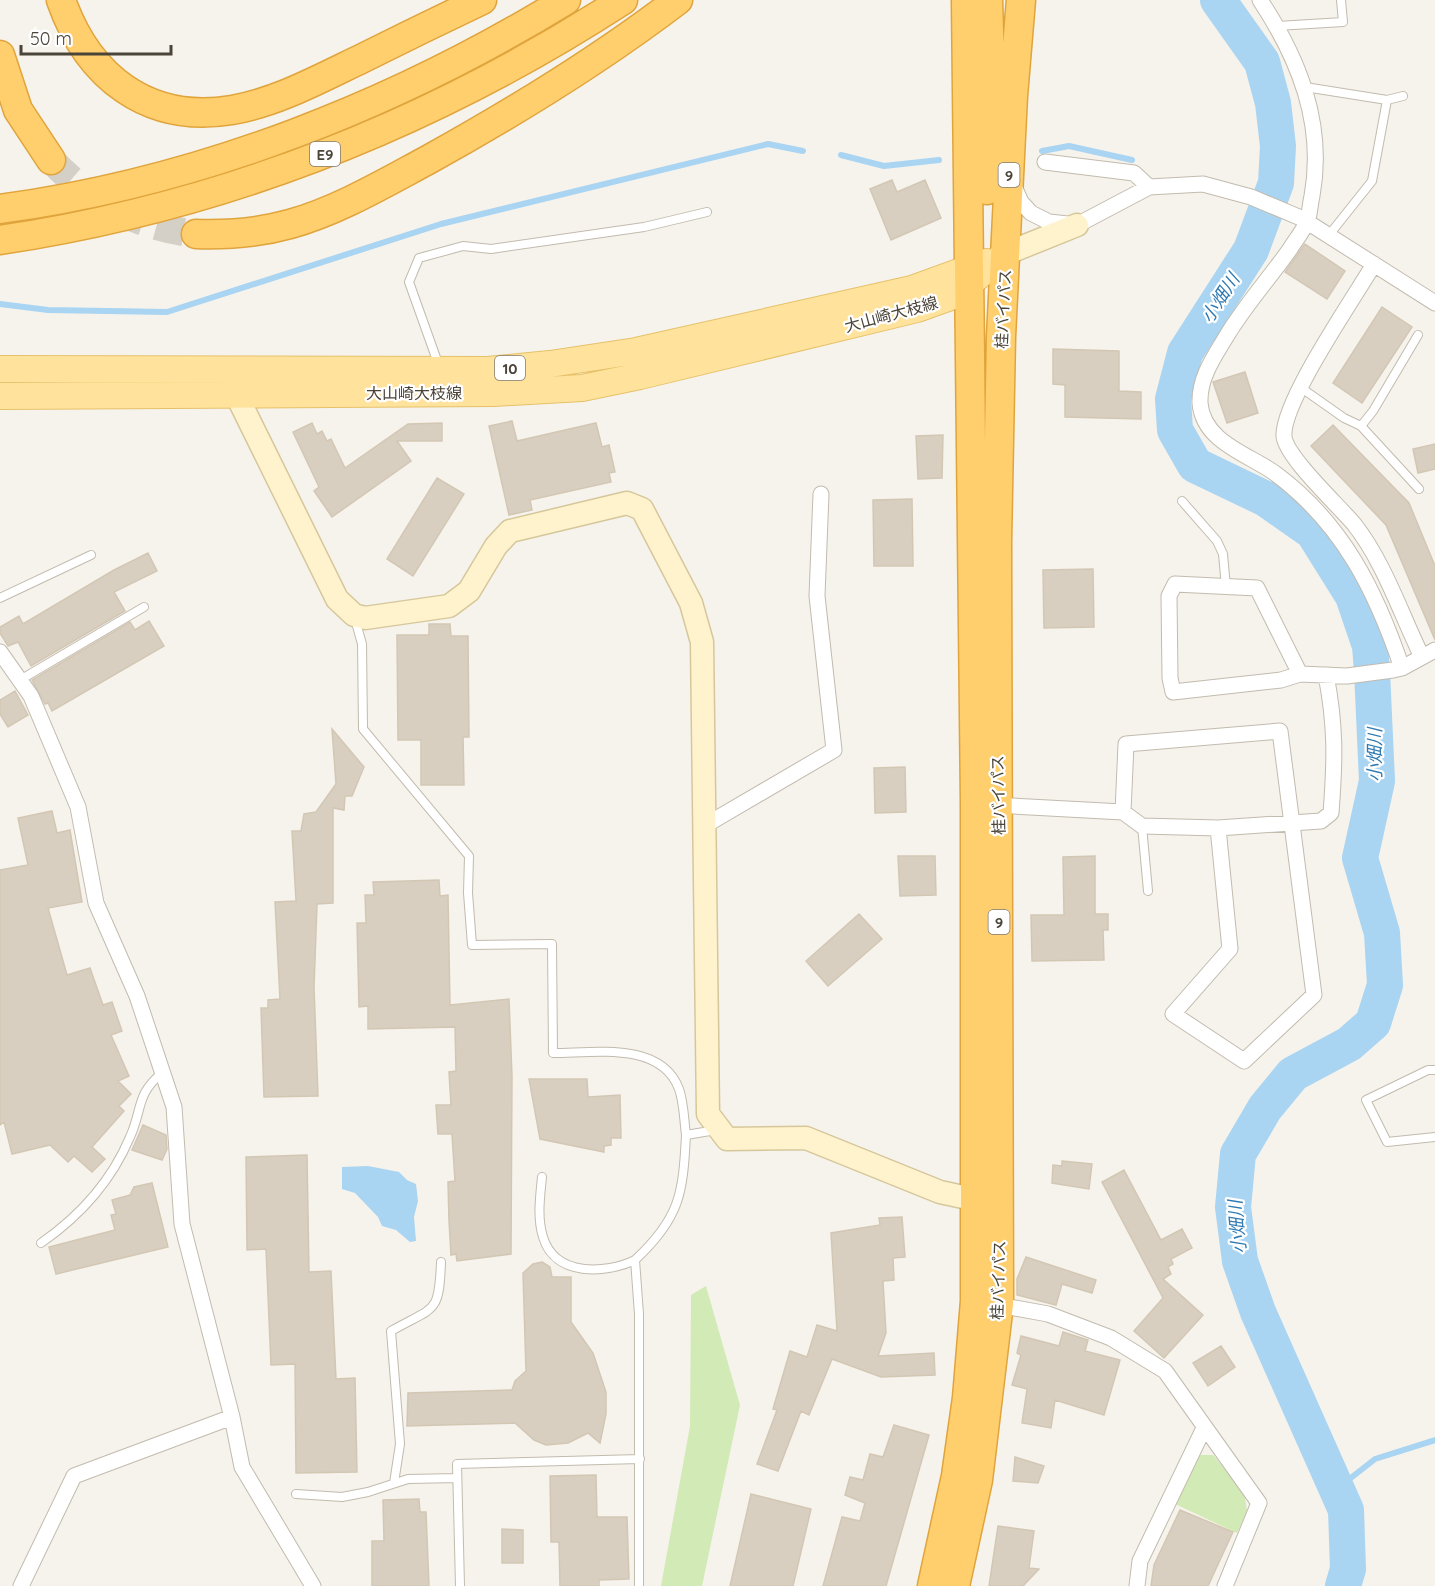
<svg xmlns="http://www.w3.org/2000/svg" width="1435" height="1586" viewBox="0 0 1435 1586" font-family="Quicksand,'Noto Sans JP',sans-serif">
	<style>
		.green { fill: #d2eab5 }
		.water { fill: #a9d4f2 }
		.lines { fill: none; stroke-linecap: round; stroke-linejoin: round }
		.stream { stroke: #a9d4f2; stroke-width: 6 }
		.river { stroke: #a9d4f2; stroke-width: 36 }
		.building { fill: #d8cfc1; stroke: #d3c7b4; stroke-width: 1.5 }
		.highway-tunnel { stroke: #d4d0c8; stroke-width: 28; stroke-dasharray: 28 14; stroke-linecap: butt }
		.lane-casing { stroke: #c2bbae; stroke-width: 10 }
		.street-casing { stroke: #c2bbae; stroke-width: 17 }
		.secondary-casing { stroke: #d6c79b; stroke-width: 25 }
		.primary-casing { stroke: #e6c16a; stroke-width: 28 }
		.highway-casing { stroke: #e0a43c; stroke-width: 31 }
		.lane { stroke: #fff; stroke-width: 8 }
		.street { stroke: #fff; stroke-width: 15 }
		.secondary { stroke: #fff3cd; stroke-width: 22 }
		.primary { stroke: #ffe39c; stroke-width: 26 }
		.highway { stroke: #ffcf6e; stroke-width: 28 }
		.labels { text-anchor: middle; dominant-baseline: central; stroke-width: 4.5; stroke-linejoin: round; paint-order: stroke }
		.shield { fill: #fff; stroke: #817c74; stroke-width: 1.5 }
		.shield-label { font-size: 15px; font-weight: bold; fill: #4b4439 }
		.street-label { font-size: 16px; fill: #4b4439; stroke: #fff }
		.water-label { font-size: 18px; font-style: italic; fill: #2e7ab2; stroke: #fff }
	</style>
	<rect width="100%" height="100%" fill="#f6f3ec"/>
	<path class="green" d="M706 1286 740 1405 702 1586H661L690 1426 691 1295Z
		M1198 1455H1213L1244 1492 1247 1511 1237 1533 1175 1504Z"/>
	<path class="water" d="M368 1166 399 1172 407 1180 416 1184 418 1201 414 1217 416 1241 410 1242 396 1230 382 1226 378 1217 355 1193 342 1189V1167Z"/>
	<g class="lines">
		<path class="stream" d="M1042 151 1069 146 1132 160
			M841 155 884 166 939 160
			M0 304 48 310 167 312 441 224 768 144 803 151
			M1338 1488 1375 1459 1435 1440"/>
		<path class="river" d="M1218 0 1262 62 1273 103 1278 146 1276 183 1251 250 1185 353 1173 399 1175 430 1195 465 1266 499 1313 532 1353 596 1370 646 1372 671 1377 781 1360 858 1382 933 1385 985 1373 1023 1349 1044 1293 1074 1265 1108 1238 1154 1233 1207 1240 1261 1258 1312 1346 1510 1348 1569 1343 1586"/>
	</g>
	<path class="building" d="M892 180 897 192 925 180 941 218 891 240 870 189Z
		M1305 244 1345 271 1327 299 1285 272Z
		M1382 307 1412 327 1362 403 1333 383Z
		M1053 349 1119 351V391L1141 392V419L1065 417V385L1053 384Z
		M1245 372 1258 413 1227 423 1213 382Z
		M512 421 517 441 596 423 602 447 609 445 615 472 609 473 611 482 530 500 532 510 509 515 489 426Z
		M312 423 317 434 322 431 327 441 331 439 345 468 408 424 442 423V441H397L411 461 332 517 314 491 319 487 293 432Z
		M1333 425 1409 503 1435 566V640L1386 525 1311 446Z
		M943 435 942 478 918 479 916 436Z
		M1435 444V469L1418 473 1413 449Z
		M437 478 464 494 413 576 387 559Z
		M912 499 913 566H874L873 500Z
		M148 553 157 571 114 592 125 611 31 666 18 642 8 646 0 633V627L19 616 23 624 114 570Z
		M1093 569 1094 627 1044 628 1043 570Z
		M149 621 164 646 52 711 48 703 45 704 32 680 130 622 135 630Z
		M429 624H450L451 636H468L469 737H463L464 785H421V740H398L397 635H429Z
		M15 691 28 715 8 727 0 714V700Z
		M332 729 364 767 352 796H345L344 810 333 808V903L317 904 314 987 318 1096 264 1097 261 1008H268V1000L280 999 275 902 296 901 292 831H301L304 814 316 812 336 784Z
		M905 767 906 812 875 813 874 768Z
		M52 811 57 833 70 830 82 902 48 908 67 975 90 968 103 1005 112 1002 122 1031 111 1035 129 1076 118 1081 131 1094 119 1106 124 1111 92 1147 105 1159 92 1172 74 1156 68 1162 50 1145 12 1154 4 1122 0 1125V870L28 865 18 818Z
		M898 856H935L936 895 900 896Z
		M1095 856V914H1108V930H1103L1104 960 1032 961 1031 915H1064L1063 857Z
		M439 880 440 896 448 895 450 1005 509 999 512 1076 511 1254 457 1261 456 1254 451 1255 449 1221 448 1182 455 1181 452 1134H438L436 1105H451L449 1072 456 1071 455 1027 368 1029V1006L359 1007 357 923H366L365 895H374L373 882Z
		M859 914 882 939 828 986 806 961Z
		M529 1079H587L588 1097 620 1095 621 1138H611V1145L604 1146V1152L540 1139Z
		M143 1125 166 1135 167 1149 162 1160 132 1150Z
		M307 1155 309 1272 331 1271 336 1379 355 1378 357 1472 296 1473 295 1364 271 1365 266 1249 247 1250 246 1157Z
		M1062 1161 1092 1164 1089 1189 1052 1183 1053 1165 1062 1166Z
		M1124 1170 1161 1240 1182 1229 1192 1248 1171 1259 1173 1264 1168 1267 1171 1274 1163 1279 1203 1315 1164 1358 1134 1331 1163 1298 1102 1182Z
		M152 1183 168 1247 56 1274 49 1247 115 1230 111 1215 116 1214 112 1200 130 1195 134 1187Z
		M902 1217 905 1257 893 1258 894 1280 883 1281 886 1333 878 1356 934 1353 935 1375 881 1377 832 1359 809 1415 801 1411 778 1471 757 1464 777 1410 773 1409 790 1351 807 1357 817 1325 837 1331 831 1233 880 1225 879 1218Z
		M1026 1257 1096 1280 1092 1293 1062 1284 1056 1305 1017 1295V1279Z
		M542 1262 550 1267 552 1277H571V1322L593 1353 606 1392V1414L600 1443 588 1433 568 1443 546 1445 534 1440 515 1423 407 1426 408 1393 512 1390 515 1381 526 1371 523 1273 533 1264Z
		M1063 1332 1088 1340 1085 1351 1120 1360 1104 1415 1055 1400 1051 1428 1022 1423 1027 1389 1012 1385 1021 1355 1017 1353 1021 1336 1059 1346Z
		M1221 1346 1235 1367 1208 1386 1193 1363Z
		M894 1425 929 1435 886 1586H823L842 1517 860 1521 865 1503 845 1495 850 1477 863 1480 870 1454 883 1457Z
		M1015 1457 1044 1466 1038 1483 1013 1481Z
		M596 1475 597 1517H627L629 1579 599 1580V1586H560L559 1542H551L550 1476Z
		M751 1494 811 1509 793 1586H730Z
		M419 1499 420 1512H426L429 1586H372V1541H384L383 1500Z
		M1180 1510 1233 1532 1208 1586H1151L1154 1565Z
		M998 1526 1034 1531 1029 1568 1039 1569 1023 1586H989Z
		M502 1529 523 1530V1563H502Z"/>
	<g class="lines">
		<path class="highway-tunnel" d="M51 160C93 203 135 226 196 234"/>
		<g class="lane-casing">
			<path id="lane" d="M1277 26 1343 22 1341 0
				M1305 87 1387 100 1403 96
				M1329 235 1372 181 1387 100
				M439 366 409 282 419 258 463 246 491 249 644 227 707 212
				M1300 387 1344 418 1361 426 1419 489
				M1361 426 1373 411 1418 335
				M1182 501 1217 541 1223 554 1226 587
				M0 598 91 555
				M355 619 362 644 363 729 469 856 468 893 472 945 552 944 553 1053C594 1053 661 1041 679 1089 684 1103 684 1120 686 1135
				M20 680 144 607
				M1142 826 1148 891
				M1435 1070H1428L1366 1100 1387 1142 1435 1137
				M542 1177C540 1197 537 1218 543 1237 555 1277 606 1274 635 1260
				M41 1243C80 1216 111 1182 130 1137 143 1109 135 1095 163 1072
				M394 1483 400 1444 391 1331C435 1306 439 1315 441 1262
				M296 1494 342 1497 368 1492 408 1479 457 1478
				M460 1586 457 1464 640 1459
				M639 1586V1314L635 1260C680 1218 683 1194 686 1135L716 1130"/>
		</g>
		<g class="street-casing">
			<path id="street" d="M1260 0C1299 59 1325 124 1312 196 1310 204 1310 214 1307 222 1303 231 1295 241 1290 249 1269 279 1245 305 1226 337 1214 357 1199 378 1200 403 1203 443 1251 455 1276 474 1343 524 1376 591 1402 668
				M1045 162 1134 173 1149 187
				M1013 184 1021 202 1031 213 1049 222 1077 225 1149 187 1203 184 1251 197 1301 218 1435 303
				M1374 264C1354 298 1282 402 1284 436 1285 456 1339 506 1354 524 1384 562 1401 614 1422 657
				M0 652 31 696 78 807 96 903 137 996 174 1107 182 1224 232 1417 242 1467 313 1586
				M1300 674 1257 588 1175 584 1169 596 1170 678 1173 692 1281 680 1300 674 1347 676 1393 670 1402 668 1435 650
				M993 805 1123 812 1142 826 1218 828 1321 821 1331 813C1335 761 1336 727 1326 675
				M1123 812 1126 744 1280 731 1314 995 1244 1061 1173 1014 1230 949 1218 828
				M704 826 834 750 817 596 821 494
				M993 1304 1048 1314 1111 1338 1165 1371 1259 1503 1225 1586
				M21 1586 74 1476 232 1417
				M1137 1586 1140 1561 1204 1428"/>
		</g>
		<g class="secondary-casing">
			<path id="secondary" d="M1005 254 1077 225
				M237 379 236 394 337 599 354 615 365 618 449 606 469 591 496 546 510 531 627 503 642 509 691 603 702 642 708 1114 727 1139 806 1138 940 1192 977 1200H991"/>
		</g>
		<g class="primary-casing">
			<path id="primary" d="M0 369 488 370 550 364 636 351 912 289 986 262
				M0 396 494 393 582 388 640 376 917 309 956 295 1005 254"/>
		</g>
		<g class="highway-casing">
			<path id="highway" d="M61 0C88 77 148 124 232 110 278 102 321 78 363 58 403 38 442 19 482 0
				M0 55 18 110 51 160
				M987 190 991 94 988 0
				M0 209C200 182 395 105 566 0
				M196 234C228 235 258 233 290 224 337 211 383 184 426 161 513 113 598 61 678 0
				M0 240C226 206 432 124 623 0
				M932 1586 956 1476 967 1398 975 1301V804L966 0
				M955 1586 978 1480 999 1304 997 542 1001 337 1013 96 1021 0"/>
		</g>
		<use href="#lane" class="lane"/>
		<use href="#street" class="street"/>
		<use href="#secondary" class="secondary"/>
		<use href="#primary" class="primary"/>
		<use href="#highway" class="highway"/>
	</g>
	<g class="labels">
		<g class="shield">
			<rect x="310" y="142" width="30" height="24" rx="4.5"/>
			<rect x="998.5" y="163" width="21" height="24" rx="4.5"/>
			<rect x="495" y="356" width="30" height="24" rx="4.5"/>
			<rect x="988.5" y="910" width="21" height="24" rx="4.5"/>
		</g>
		<g class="shield-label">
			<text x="325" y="154">E9</text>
			<text x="1009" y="175">9</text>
			<text x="510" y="368">10</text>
			<text x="999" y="922">9</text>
		</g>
		<g class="street-label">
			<text transform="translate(1003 309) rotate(-87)">桂バイパス</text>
			<text transform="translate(891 314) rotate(-15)">大山崎大枝線</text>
			<text x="414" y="393">大山崎大枝線</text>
			<text transform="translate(998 795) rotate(-91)">桂バイパス</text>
			<text transform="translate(998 1280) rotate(-88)">桂バイパス</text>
		</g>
		<g class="water-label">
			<text transform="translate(1220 298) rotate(-57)">小畑川</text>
			<text transform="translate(1374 755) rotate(-90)">小畑川</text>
			<text transform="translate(1237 1227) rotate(-95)">小畑川</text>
		</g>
	</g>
	<path d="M21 45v9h150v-9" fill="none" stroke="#4b4439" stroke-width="3"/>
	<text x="30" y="45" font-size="18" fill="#4b4439" stroke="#ffffff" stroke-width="4.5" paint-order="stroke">50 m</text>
</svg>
